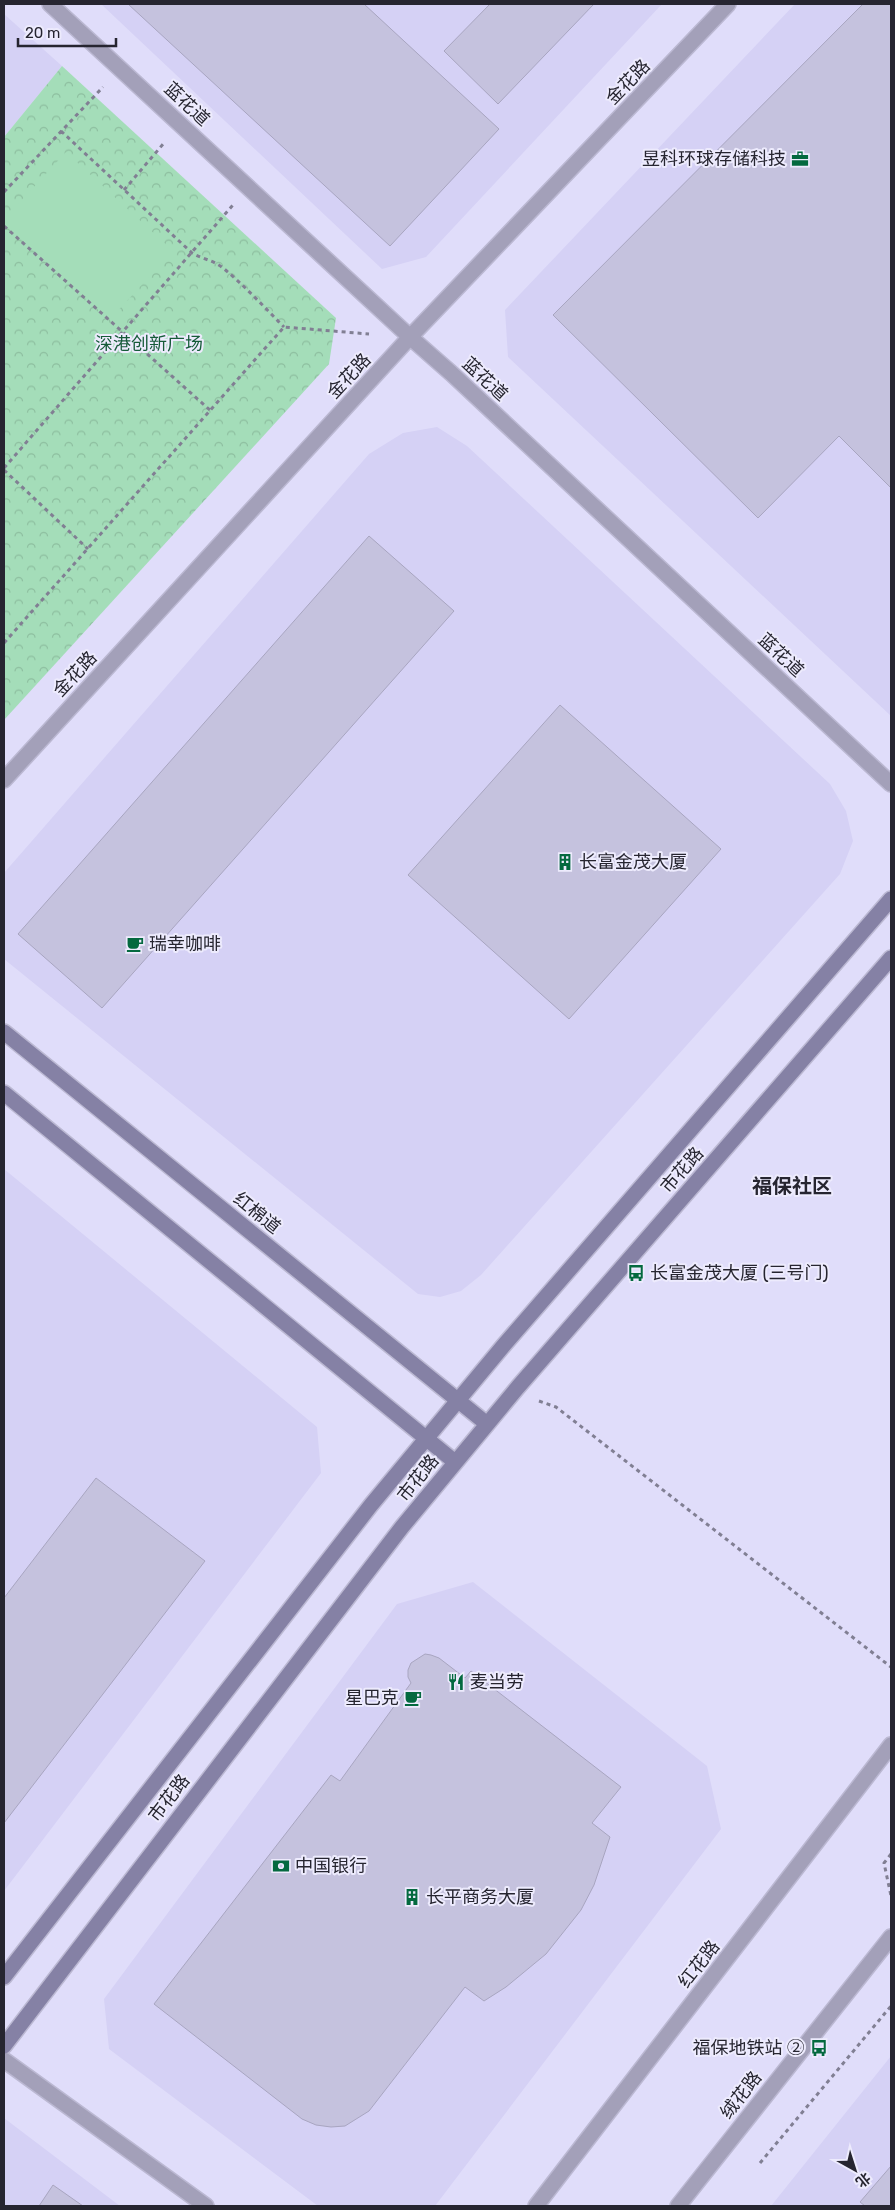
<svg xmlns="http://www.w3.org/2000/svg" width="895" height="2210" viewBox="0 0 895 2210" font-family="Rubik,'Noto Sans SC',sans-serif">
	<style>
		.built { fill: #d5d1f5 }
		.park { fill: url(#park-crowns) }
		.garden { fill: #a4ddb9 }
		.building { fill: #c5c2de; stroke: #a8a5c0 }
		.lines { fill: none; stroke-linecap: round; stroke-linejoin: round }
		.tertiary-casing { stroke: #bbb8d2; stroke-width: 18 }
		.secondary-casing { stroke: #bbb8d2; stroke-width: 18 }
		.path { stroke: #817f93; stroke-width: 3; stroke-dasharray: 4 4; stroke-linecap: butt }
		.tertiary { stroke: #a3a0b9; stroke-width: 15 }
		.secondary { stroke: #8581a5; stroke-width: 15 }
		.labels { text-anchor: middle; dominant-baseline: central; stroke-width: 4; stroke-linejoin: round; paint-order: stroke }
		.street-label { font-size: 18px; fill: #262530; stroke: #edebfd }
		.poi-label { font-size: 18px; fill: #262530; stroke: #edebfd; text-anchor: start }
		.park-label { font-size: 18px; fill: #165b39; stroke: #edebfd }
		.quarter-label { font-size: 20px; font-weight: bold; fill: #262530; stroke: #edebfd }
	</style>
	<defs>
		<pattern id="park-crowns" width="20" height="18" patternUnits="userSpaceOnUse" patternTransform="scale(1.25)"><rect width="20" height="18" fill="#a4ddb9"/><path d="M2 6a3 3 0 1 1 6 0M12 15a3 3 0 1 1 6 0" fill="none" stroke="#8dbe9f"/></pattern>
	</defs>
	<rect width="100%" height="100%" fill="#e0ddfa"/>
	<path class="built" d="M101 4H662L426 257 382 269Z
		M795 4H891V716L508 357 505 310Z
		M4 14 62 66 4 137Z
		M437 427 467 446 830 784 846 811 853 841 840 874 481 1275 461 1291 440 1297 418 1294 4 959V873L369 454 403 433Z
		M4 1169 317 1427 321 1473 4 1891Z
		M473 1582 707 1766 721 1829 435 2206H318L109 2049 104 1999 397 1604Z
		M891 2056V2206H771Z
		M4 2118 120 2206H4Z"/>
	<path class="park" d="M62 66 336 318 329 364 4 720V137Z"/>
	<path class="garden" d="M66 152 173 251 113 316 6 217Z"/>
	<path class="building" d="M128 4H364L499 129 390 246Z
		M490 4H594L498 104 444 51Z
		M863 4H891V488L839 436 758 518 553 315Z
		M369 536 454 611 102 1008 18 934Z
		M560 705 721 849 569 1019 408 875Z
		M96 1478 205 1561 4 1823V1598Z
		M425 1654 431 1655 439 1658 465 1678 471 1671 621 1787 592 1823 610 1837 594 1885 581 1910 546 1954 506 1987 484 2001 465 1987 369 2111 345 2126 331 2127 316 2125 302 2119 154 2004 331 1775 340 1781 411 1683 408 1677V1670L411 1663Z
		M891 2166V2206H865L860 2202Z
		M53 2185 83 2206H39Z"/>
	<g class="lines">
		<g class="tertiary-casing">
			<path id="tertiary" d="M50 4 410 337 451 373 891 784
				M4 780 410 337 728 4
				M4 2060 206 2206
				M536 2206 891 1745
				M678 2206 891 1937"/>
		</g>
		<g class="secondary-casing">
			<path id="secondary" d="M4 1032 487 1424
				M4 1093 455 1462
				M4 1977 371 1505 504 1345 891 899
				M4 2046 402 1527 518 1387 891 958"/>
		</g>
		<path class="path" d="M61 131 192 253C202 259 213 260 223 268 244 285 264 307 284 327
			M124 190 164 143
			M4 192 103 87
			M4 226 211 411
			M4 468 233 205
			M4 470 88 549
			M4 643 284 327 369 334
			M539 1401 556 1407 891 1667
			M891 1854 884 1863 891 1896
			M760 2163 891 2006"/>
		<use href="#tertiary" class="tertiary"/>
		<use href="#secondary" class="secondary"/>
	</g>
	<defs>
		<g id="office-bare" transform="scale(1.35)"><path d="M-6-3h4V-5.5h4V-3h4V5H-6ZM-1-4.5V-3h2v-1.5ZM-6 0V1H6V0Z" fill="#04693f" stroke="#edebfd" stroke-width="2.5" paint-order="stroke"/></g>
		<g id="building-bare" transform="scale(1.35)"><path d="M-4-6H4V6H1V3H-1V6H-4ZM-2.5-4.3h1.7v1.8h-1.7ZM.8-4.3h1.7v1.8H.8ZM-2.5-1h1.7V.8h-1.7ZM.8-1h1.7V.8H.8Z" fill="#04693f" stroke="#edebfd" stroke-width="2.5" paint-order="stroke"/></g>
		<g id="cafe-bare" transform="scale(1.35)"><path d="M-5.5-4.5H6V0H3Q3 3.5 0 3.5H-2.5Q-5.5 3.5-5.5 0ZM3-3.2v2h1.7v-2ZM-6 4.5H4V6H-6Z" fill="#04693f" stroke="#edebfd" stroke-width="2.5" paint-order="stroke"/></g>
		<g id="bus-bare" transform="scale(1.35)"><path d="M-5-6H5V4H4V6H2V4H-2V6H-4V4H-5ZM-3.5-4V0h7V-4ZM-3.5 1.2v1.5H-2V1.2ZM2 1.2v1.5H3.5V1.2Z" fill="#04693f" stroke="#edebfd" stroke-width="2.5" paint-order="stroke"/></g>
		<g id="restaurant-bare" transform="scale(1.35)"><path d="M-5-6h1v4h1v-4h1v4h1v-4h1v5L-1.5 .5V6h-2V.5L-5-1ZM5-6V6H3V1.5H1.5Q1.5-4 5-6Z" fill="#04693f" stroke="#edebfd" stroke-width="2.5" paint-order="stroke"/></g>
		<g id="bank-bare" transform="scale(1.35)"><path d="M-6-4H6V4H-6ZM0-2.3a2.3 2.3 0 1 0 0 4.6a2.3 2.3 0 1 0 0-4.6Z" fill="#04693f" stroke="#edebfd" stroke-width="2.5" paint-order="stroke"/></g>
	</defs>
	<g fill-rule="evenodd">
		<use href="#office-bare" x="800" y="159"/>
		<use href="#building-bare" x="565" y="862"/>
		<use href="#cafe-bare" x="135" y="944"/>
		<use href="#bus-bare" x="636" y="1273"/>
		<use href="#restaurant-bare" x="456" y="1682"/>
		<use href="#cafe-bare" x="413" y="1698"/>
		<use href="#bank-bare" x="281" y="1866"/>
		<use href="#building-bare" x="412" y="1897"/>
		<use href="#bus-bare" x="819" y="2048"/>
	</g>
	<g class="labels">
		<g class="street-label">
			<text transform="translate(628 82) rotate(-46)">金花路</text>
			<text transform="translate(187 104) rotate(43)">蓝花道</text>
			<text transform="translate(349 376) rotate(-47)">金花路</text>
			<text transform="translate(485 379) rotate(43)">蓝花道</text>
			<text transform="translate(781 655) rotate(43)">蓝花道</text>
			<text transform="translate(75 674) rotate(-47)">金花路</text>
			<text transform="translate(682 1170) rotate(-49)">市花路</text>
			<text transform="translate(257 1213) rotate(39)">红棉道</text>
			<text transform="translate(418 1478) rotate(-51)">市花路</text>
			<text transform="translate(169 1798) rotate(-52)">市花路</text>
			<text transform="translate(699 1964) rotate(-52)">红花路</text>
			<text transform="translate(741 2095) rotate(-52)">绒花路</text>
		</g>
		<g class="poi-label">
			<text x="786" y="159" text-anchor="end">昱科环球存储科技</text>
			<text x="579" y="862">长富金茂大厦</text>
			<text x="149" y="944">瑞幸咖啡</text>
			<text x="650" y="1273">长富金茂大厦 (三号门)</text>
			<text x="470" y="1682">麦当劳</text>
			<text x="399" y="1698" text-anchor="end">星巴克</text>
			<text x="295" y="1866">中国银行</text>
			<text x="426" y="1897">长平商务大厦</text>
			<text x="805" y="2048" text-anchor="end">福保地铁站 ②</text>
		</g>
		<g class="park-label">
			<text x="149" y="344">深港创新广场</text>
		</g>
		<g class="quarter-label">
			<text x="792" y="1186">福保社区</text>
		</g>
	</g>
	<rect width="895" height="2210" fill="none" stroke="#262530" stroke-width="10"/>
	<g transform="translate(855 2170) rotate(141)" stroke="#edebfd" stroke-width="4" paint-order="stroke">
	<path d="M0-4L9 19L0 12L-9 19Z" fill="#262530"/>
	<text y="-8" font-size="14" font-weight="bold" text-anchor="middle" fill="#262530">北</text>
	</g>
	<path d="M18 38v8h98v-8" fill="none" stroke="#262530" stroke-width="2.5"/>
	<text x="25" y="38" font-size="15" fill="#262530" stroke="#edebfd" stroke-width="4" paint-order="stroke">20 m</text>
</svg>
